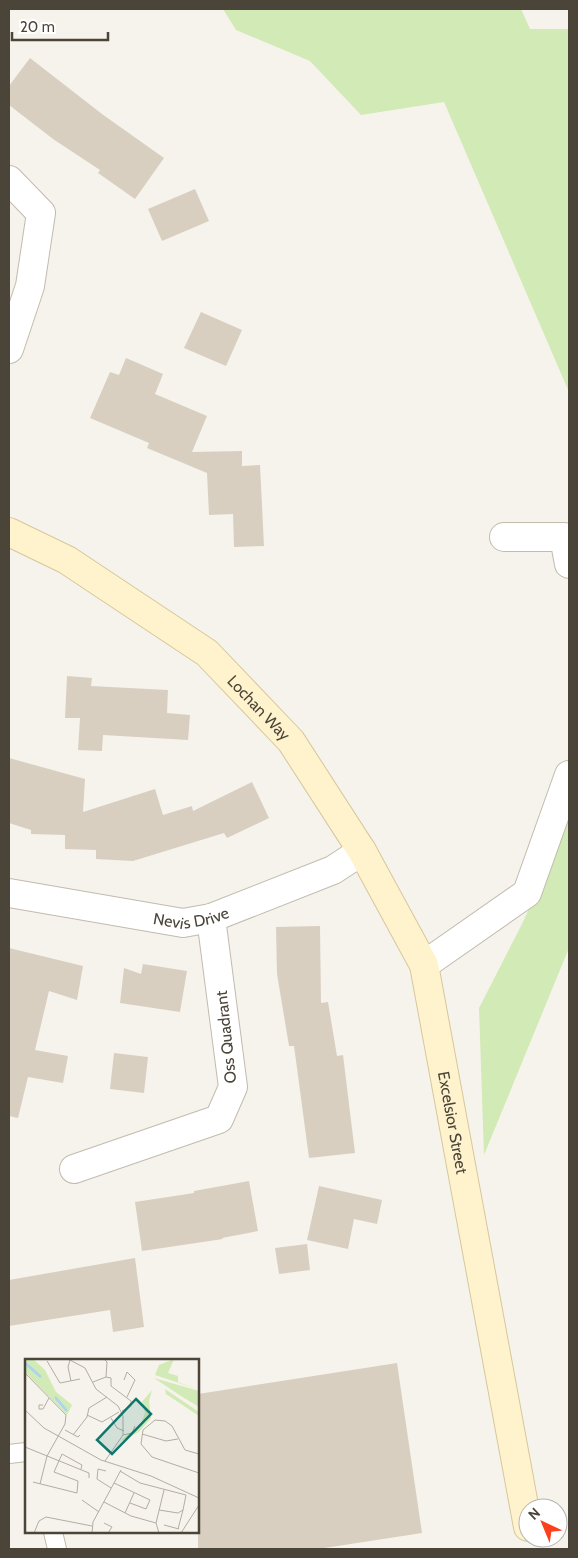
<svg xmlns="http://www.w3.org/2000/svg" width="578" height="1558" viewBox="0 0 578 1558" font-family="Cabin,sans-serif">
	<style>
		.green { fill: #d2eab5 }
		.building { fill: #d8cfc1 }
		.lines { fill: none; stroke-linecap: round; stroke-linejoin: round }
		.lane-casing { stroke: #c2bbae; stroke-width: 20 }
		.street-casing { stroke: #c2bbae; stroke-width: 30 }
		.secondary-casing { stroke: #d6c79b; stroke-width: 30 }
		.lane { stroke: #fff; stroke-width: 18 }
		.street { stroke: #fff; stroke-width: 28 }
		.secondary { stroke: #fff3cd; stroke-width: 28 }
		.labels { text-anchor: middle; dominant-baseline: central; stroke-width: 4; stroke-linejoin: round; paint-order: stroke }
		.street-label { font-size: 16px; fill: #4b4439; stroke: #fff }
		.inset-river { fill: none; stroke: #a9d4f2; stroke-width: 2.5 }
		.inset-road { fill: none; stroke: #b2ada4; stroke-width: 1 }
		.view { fill: #0f766e; fill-opacity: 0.15; stroke: #0f766e; stroke-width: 2.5 }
		.inset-edge { fill: none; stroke: #4b4439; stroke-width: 2.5 }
	</style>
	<rect width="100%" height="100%" fill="#f6f3ec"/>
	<path class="green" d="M223 9H521L530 29H569V392L444 102 361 115 310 61 236 30Z
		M569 820V948L484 1155 479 1008 522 924Z"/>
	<path class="building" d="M30 58 102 114 164 158 135 199 98 173 100 170 53 139 9 105V86Z
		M195 189 209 221 162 241 148 209Z
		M201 312 242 330 226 366 184 348Z
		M126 358 163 374 155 394 207 416 192 452 242 451V466L260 465 264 546 234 547 233 514 209 515 207 473 147 448 149 443 90 418 110 372 119 375Z
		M67 676 92 678 91 686 168 690 167 713 190 715 188 740 103 735 102 751 78 750 80 718H65Z
		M9 758 85 779 83 812 155 789 163 815 192 806 193 811 252 782 269 818 227 838 224 833 133 861 96 859V850L65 849V835L31 834V830L9 823Z
		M320 926 321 1003 328 1002 337 1056 343 1055 355 1153 309 1158 294 1046H289L277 974 276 927Z
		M9 948 83 966 77 1000 49 991 35 1050 68 1056 63 1083 28 1077 18 1118 9 1116Z
		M143 964 187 971 180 1012 120 1003 124 968 141 974Z
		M114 1053 148 1057 144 1093 110 1089Z
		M249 1181 258 1231 222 1238 223 1239 142 1251 135 1202 194 1193V1191Z
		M319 1186 382 1200 377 1224 354 1219 348 1249 307 1240Z
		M307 1244 310 1270 279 1274 275 1248Z
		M135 1258 144 1327 113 1332 110 1310 9 1326V1280Z
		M397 1363 422 1533 318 1549H198V1394Z"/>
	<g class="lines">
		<g class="lane-casing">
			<path id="lane" d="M9 1454 26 1452
				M53 1532 57 1549"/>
		</g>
		<g class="street-casing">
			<g id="street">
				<path d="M9 180 41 213 30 286 9 349"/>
				<path d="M504 537H564L569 564"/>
				<path id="s1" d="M9 893 183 923 211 918 333 870 362 851"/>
				<path d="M424 965 527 893 569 775"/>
				<path d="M74 1169 219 1119 233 1087 211 918"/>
			</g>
		</g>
		<g class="secondary-casing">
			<g id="secondary">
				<path id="s2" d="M9 532 67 560 207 653 291 741 362 851 424 965 528 1527"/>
			</g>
		</g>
		<use href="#lane" class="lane"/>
		<use href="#street" class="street"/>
		<use href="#secondary" class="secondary"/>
	</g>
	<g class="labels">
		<g class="street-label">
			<text stroke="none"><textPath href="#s2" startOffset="308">Lochan Way</textPath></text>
			<text stroke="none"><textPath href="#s1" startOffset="185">Nevis Drive</textPath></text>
			<text transform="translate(226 1037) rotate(-96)">Oss Quadrant</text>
			<text stroke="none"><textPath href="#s2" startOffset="775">Excelsior Street</textPath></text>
		</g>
	</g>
	<g transform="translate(25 1359)">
		<rect width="174" height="174" fill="#f6f3ec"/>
		<path d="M0 0H8L20 11 31 33 47 46 42 56 0 13ZM149 0 143 14 153 17V23L172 30 130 16 134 6ZM129 19 174 32V48L156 37ZM140 30 174 53V57L141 35ZM127 31 124 42 126 59 114 73 94 83 116 65 120 54 117 43Z" fill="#d2eab5"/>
		<path class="inset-river" d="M0 4 16 18M30 38 42 52"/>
		<path class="inset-road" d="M43 0 60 9 71 30 93 47 98 57V76L80 102M79 0 82 3 81 18M45 1 43 8 46 22M22 2 35 24 55 20M0 14 41 56 40 65 22 97 15 125M99 21 102 13 110 21 102 38M68 23 81 18 86 19V27L106 42V47L97 52M18 46H14V50H18L24 39M0 51 19 69 76 101 126 117 174 139M62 56 77 63 94 53M86 59 92 69 99 72M40 71 53 78 55 76M117 75 141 82 153 80M48 76 62 58 64 49 82 38M98 76 107 74 110 67M0 88 64 114V119M174 95 160 91 147 67 140 62 130 61 118 71 116 85 127 98 174 114M81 112 73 110 72 120 86 129M95 112 115 124 161 136 158 151 153 154 134 151M8 123 52 134 53 122 29 113 37 95 57 106 56 110M89 124 125 141 121 150 105 144M57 141 74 153M79 143 106 157 131 164M100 154 109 134M79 164 87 168 83 174M139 166 154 170M153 170 158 151M9 174 14 162 21 158 67 167M67 174 68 163 96 111M134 174 131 164 139 131M156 174 174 146"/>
		<path class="view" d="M111 40 126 55 87 95 72 81Z"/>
		<rect width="174" height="174" class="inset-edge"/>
	</g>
	<rect width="578" height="1558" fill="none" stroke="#4b4439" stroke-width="20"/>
	<g transform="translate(543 1523) rotate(316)"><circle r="24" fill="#ffffff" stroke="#b7b4b0"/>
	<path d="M0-4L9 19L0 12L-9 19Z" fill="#fc3f1d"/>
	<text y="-8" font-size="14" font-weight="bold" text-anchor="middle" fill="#4b4439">N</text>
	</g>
	<path d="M12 32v8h96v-8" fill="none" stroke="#4b4439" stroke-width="2.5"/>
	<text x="20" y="32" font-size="15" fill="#4b4439" stroke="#ffffff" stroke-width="4" paint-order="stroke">20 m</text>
</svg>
